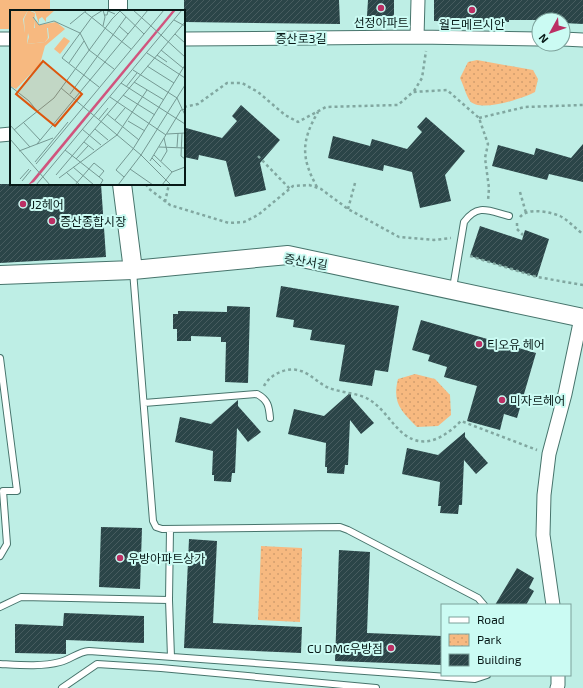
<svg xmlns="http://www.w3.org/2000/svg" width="583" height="688" viewBox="0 0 583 688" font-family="'Exo 2','Noto Sans KR',sans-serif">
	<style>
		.grass { fill: #f7b980 }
		.park { fill: url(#park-dots) }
		.building { fill: url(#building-hatch) }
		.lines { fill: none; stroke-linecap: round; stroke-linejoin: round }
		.lane-casing { stroke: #47746c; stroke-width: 8 }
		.street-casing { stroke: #47746c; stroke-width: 15 }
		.secondary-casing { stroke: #47746c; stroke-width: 20 }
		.path { stroke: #81a7a0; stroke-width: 2.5; stroke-dasharray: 3 3; stroke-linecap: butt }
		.lane { stroke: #fff; stroke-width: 6 }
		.street { stroke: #fff; stroke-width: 13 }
		.secondary { stroke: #fff; stroke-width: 18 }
		.poi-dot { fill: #bb2f64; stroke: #cbfbf3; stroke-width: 1.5 }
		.labels { text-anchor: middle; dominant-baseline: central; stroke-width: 4; stroke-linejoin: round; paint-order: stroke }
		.poi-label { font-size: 12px; fill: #071917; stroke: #cbfbf3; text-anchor: start }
		.street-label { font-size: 12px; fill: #071917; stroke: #cbfbf3 }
		.inset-road { fill: none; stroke: #759993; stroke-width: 1 }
		.view { fill: #dd560d; fill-opacity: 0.15; stroke: #dd560d; stroke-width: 2 }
		.inset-edge { fill: none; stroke: #071917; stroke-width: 2 }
	</style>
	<defs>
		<pattern id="park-dots" width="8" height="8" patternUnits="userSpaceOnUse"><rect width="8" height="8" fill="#f7b980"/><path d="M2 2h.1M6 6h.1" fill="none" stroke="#d29e6e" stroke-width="1.8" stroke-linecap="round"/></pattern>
		<pattern id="building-hatch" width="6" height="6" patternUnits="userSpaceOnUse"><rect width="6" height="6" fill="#2b4548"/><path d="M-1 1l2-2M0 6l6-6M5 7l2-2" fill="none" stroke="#475c5f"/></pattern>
	</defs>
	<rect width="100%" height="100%" fill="#beeee5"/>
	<path class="grass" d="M0 0H50V11H11V29H0Z"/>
	<path class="park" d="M477 60 533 70 538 79 535 92C524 98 480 113 470 101 466 95 463 84 460 78L468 62Z
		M415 374 435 379 450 395 451 415 438 426 417 427C401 411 392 403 398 379Z
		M261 546 302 548 300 622 258 620Z"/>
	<path class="building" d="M184 0H339L340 24 184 22Z
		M368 0H394V16H367Z
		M434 0H583V24L563 23V20H509V22L434 21Z
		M241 105 280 140 260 163 266 190 235 197 226 161 199 155 198 160 184 157V138L186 128 222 138 237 121 232 116Z
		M426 117 465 151 445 175 451 201 420 208 412 172 384 165 383 171 328 158 333 136 370 146 372 139 407 149 422 132 417 127Z
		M583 144V182L549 174 547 180 492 166 498 145 534 155 536 148 571 158Z
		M0 184H101L106 257 0 263Z
		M480 226 522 240 525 230 549 239 537 277 470 256Z
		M281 286 399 306 388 372 375 370 372 386 339 381 345 345 310 340 312 330 293 327 294 320 276 317Z
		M227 306 250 307 248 383 225 382 226 342H221V337L191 336V341H177V329H173V314H178V311L227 312Z
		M421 320 536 353 517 418 504 414 500 430 467 421 477 386 444 377 447 367 428 361 430 355 412 350Z
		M351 392V397L374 423 361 434 350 420 348 465H345L344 474 327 473V467H325L326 443 288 434 294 409 324 416Z
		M238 400V406L261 432 248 442 237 428 235 473H232L231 482 214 481V475H212L213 451 175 442 180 417 211 424Z
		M465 432V437L488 463 476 474 464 460 462 505H459L458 514 440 513 441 506H438L440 482 402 474 407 448 438 455Z
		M101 527 142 528 140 589 99 587Z
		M189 539 217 541 213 623 302 627 301 653 184 648Z
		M339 550 370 552 367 633 442 636V665L335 661Z
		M517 568 534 578 529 588 534 591 526 605H495Z
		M64 613 144 616V643L66 640V654L15 653V624L63 626Z"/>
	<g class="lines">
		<g class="lane-casing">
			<path id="lane" d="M133 271 153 521 156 527 162 529 340 527 348 530 478 598 484 605
				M453 288 464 222C478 203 489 211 509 216
				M0 358 17 491H3L7 544 0 556
				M144 403 257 394C268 400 269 406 270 418
				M169 600 171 657
				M0 607 21 597 169 600 170 529
				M0 664C19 665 42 667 60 662 71 659 78 652 89 651L475 679 487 675
				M62 688 97 664 161 668 376 688"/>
		</g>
		<g class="street-casing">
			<path id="street" d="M417 37 418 0
				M0 39H11
				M184 39 417 37 539 39
				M563 39 583 40
				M0 135 11 134
				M553 605 543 535 544 495 549 454 565 394 581 318
				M557 688 558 685V675"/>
		</g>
		<g class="secondary-casing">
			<path id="secondary" d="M118 11V0
				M122 184 133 270
				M0 275 133 270 288 255 583 318"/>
		</g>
		<path class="path" d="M414 91 422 78 426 51
			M184 107 198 104 227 83H242L258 92 285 115 298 122 326 107 398 105 413 92 447 90 479 118 488 144 485 158 489 188 488 201
			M479 118 525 107 583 105
			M258 156 290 189
			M146 184 148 188 170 205 229 223 244 222 258 215 293 186 309 185 321 189 348 209 399 237 434 240 451 238
			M317 187C301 158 301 141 318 112
			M520 192 526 213
			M165 202 169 184
			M348 209 355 183
			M520 217C528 207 550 212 560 216 568 220 576 229 583 234
			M517 223V229L523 235
			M470 256 537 277 583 285
			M264 386C270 374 288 366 301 371 311 374 319 384 329 388 342 393 359 393 370 400 384 409 392 425 405 435 426 450 446 436 461 421L537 450"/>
		<use href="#lane" class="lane"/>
		<use href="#street" class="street"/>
		<use href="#secondary" class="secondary"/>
	</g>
	<g class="poi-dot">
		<circle cx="381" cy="8" r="4"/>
		<circle cx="472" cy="10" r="4"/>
		<circle cx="23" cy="204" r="4"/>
		<circle cx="52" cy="221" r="4"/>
		<circle cx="479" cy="344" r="4"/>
		<circle cx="502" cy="400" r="4"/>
		<circle cx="120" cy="558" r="4"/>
		<circle cx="391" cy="648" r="4"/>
	</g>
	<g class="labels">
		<g class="poi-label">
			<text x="381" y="22" text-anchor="middle">선정아파트</text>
			<text x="472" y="24" text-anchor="middle">월드메르시안</text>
			<text x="31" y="204">J2헤어</text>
			<text x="60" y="221">증산종합시장</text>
			<text x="487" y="344">티오유 헤어</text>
			<text x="510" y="400">미자르헤어</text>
			<text x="128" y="558">우방아파트상가</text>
			<text x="383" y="648" text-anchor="end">CU DMC우방점</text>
		</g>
		<g class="street-label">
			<text x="301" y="38">증산로3길</text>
			<text transform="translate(306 261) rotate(9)">증산서길</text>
		</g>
	</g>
	<g transform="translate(10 10)">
		<rect width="175" height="175" fill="#beeee5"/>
		<path d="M54 27 60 31 50 44 44 39Z" fill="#f7b980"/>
		<path d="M0 0H18L13 9 15 23H18L17 34 35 32 39 28 38 18H25L24 9 29 15 46 12 55 19 35 36 30 54 6 79 0 76ZM19 0H45L36 8V12L32 7 29 9V14L25 2Z" fill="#f7b980"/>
		<path d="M18 0 25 3 24 18H37L38 28 35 32 17 34 19 27 18 23 15 24 14 9Z" fill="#f7b980"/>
		<path d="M163 0H166L24 172 18 175Z" fill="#d1547d"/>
		<path class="inset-road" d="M123 0 141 16M110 1 134 24M75 2 121 39M94 5H97L98 1 105 4M23 7 29 15 44 11 70 23 79 40 104 59M164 10 175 16M60 14 77 0M93 16 95 7 93 0M109 16 118 24M141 16 175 47M165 24 175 33M151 40 173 58M137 43 175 68M147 45 157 52M59 53 74 31M137 56 164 73M123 60 167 88 175 105M124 72 154 90M111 73 175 114M0 76 19 91 27 101M89 77 52 48 82 7 93 0M116 77 127 63M51 78 131 145M60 84 116 7M113 85 145 105M100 87 156 125M97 104 129 130M89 109 98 98M105 110 115 98M118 111 135 121M13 112 30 130M0 115 20 137M72 119 91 135M85 119 98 130M4 120 44 88 102 9 111 0M172 123 171 146 175 149M157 124 175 123M0 129 40 175M74 132 84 140M27 134 138 0M149 137 175 138M167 137 168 123M55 140 93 170 90 175M9 141 43 128M131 145 161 175M144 145 162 162M142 148 151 157M66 149 78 136M140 151 171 100 175 99M151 151 157 141 154 128M25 152 58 112M26 154 154 0M63 157 84 175M120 159 143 175M56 162 70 175M46 165 175 12M114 167 106 160 123 139 175 55M49 168 107 125 137 80M10 169 19 159M12 171 21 160M26 175 172 0M65 175 84 153 94 161 89 167M108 175 131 145 175 75M152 175 162 162 175 157"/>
		<path class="view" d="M33 51 72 84 45 116 6 84Z"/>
		<rect width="175" height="175" class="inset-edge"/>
	</g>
	<rect x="441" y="604" width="130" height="72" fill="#cbfbf3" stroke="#7da19b"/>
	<rect x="449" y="617" width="20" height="6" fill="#ffffff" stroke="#7da19b"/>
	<text x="477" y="624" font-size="12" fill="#071917">Road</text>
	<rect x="449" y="634" width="20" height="12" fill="url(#park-dots)" stroke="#7da19b"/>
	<text x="477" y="644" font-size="12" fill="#071917">Park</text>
	<rect x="449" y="654" width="20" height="12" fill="url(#building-hatch)" stroke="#7da19b"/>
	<text x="477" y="664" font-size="12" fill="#071917">Building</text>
	<g transform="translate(551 32) rotate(230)"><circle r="19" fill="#cbfbf3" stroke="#7da19b"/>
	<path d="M0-3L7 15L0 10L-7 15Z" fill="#bb2f64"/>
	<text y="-6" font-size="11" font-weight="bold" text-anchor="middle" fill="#071917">N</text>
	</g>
</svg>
